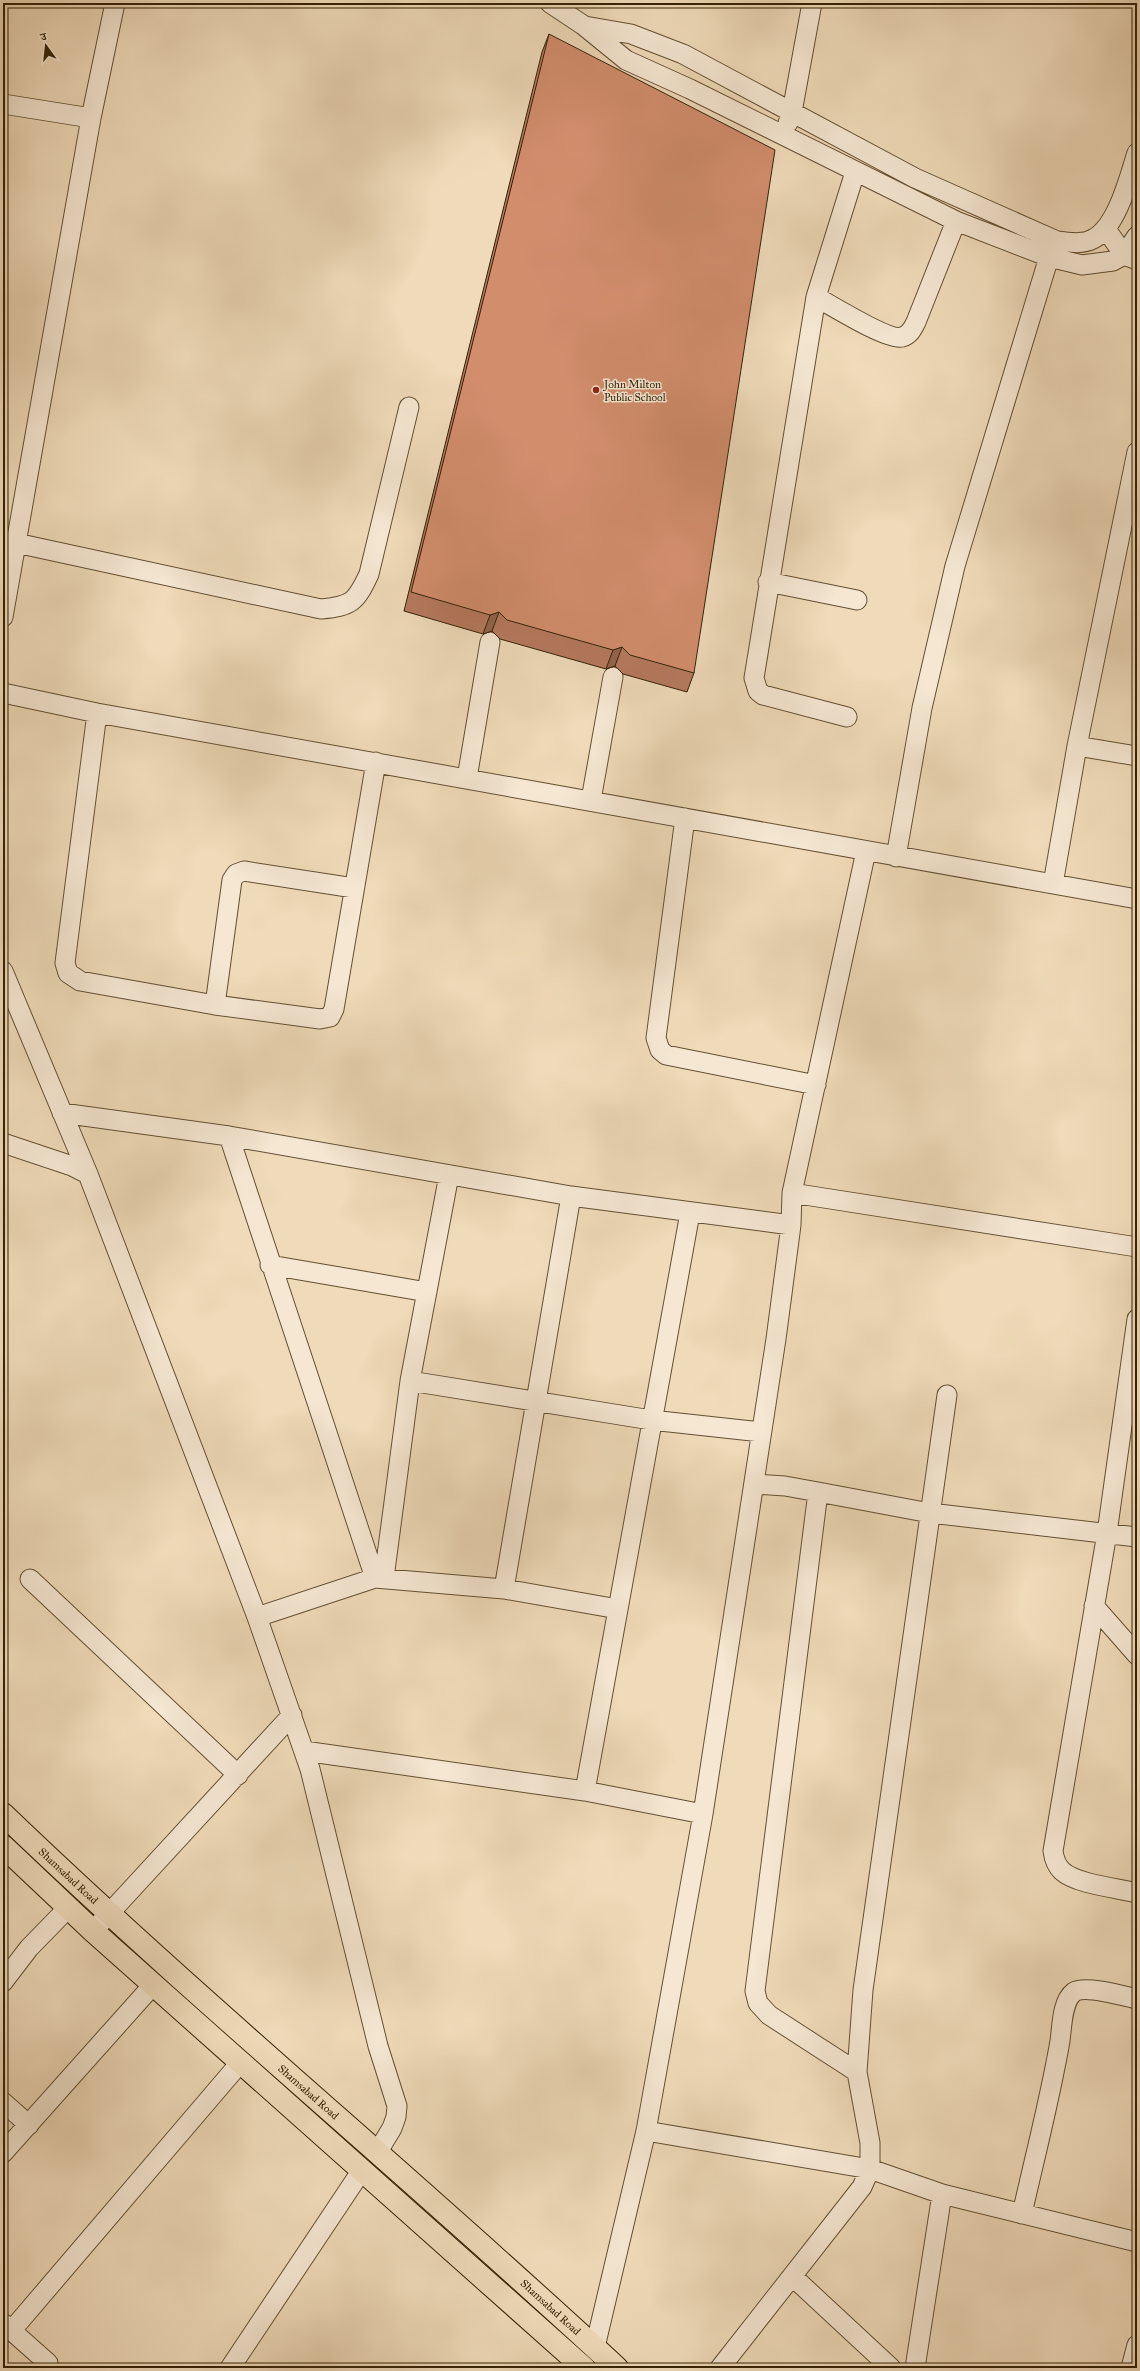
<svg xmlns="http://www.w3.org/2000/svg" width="1140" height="2371" viewBox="0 0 1140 2371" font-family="'IM FELL Great Primer','Noto Serif Devanagari',serif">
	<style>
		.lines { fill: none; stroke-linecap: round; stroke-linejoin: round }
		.minor-casing { stroke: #635033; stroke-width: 21 }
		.major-casing { stroke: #342206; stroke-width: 24 }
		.minor { stroke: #f5e7d2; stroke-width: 19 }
		.major { stroke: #efdab9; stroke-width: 22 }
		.wall { fill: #b5795e; stroke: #342206 }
		.shaded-wall { fill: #93634c; stroke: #342206 }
		.building { fill: #d28d6d; stroke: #342206 }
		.poi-dot { fill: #8f2418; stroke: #f5e7d2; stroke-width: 1.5 }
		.labels { text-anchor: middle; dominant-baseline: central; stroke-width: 3; stroke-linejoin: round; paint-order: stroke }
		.poi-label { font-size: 11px; fill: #342206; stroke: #f5e7d2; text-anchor: start }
		.street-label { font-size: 11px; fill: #342206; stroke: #f5e7d2 }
	</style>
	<rect width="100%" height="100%" fill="#efdab9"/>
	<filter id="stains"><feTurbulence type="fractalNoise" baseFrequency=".005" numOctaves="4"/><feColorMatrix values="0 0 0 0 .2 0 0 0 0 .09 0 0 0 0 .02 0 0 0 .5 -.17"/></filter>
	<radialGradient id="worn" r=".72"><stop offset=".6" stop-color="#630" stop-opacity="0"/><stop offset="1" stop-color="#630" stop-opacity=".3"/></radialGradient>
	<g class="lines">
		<g class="minor-casing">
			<path id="minor" d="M550 3 583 25 626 60 690 89 956 221 1049 257 1082 265 1113 261 1124 255 1137 236
				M585 26 631 34 683 54 915 178 1057 241C1069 242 1082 245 1093 239 1117 227 1129 178 1137 153
				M3 104 91 118
				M788 123 792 112 812 3
				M1106 229 1124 255 1137 260
				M816 297C831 305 888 341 902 337 910 335 913 328 916 322L956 221
				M16 543 321 609C352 606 356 602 369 574L409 407
				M768 582 857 600
				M3 617 91 118 115 3
				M3 693 97 713 1137 899
				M97 713 65 963 68 973 80 981 215 1005 320 1019 330 1017 334 1009 376 762
				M847 717 763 695 758 691 754 678 816 297 855 172
				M1077 746 1137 756
				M467 778 490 642
				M591 800 613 677
				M685 818 656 1038 660 1050 666 1055 816 1085
				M896 857 922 708 955 566 1049 257
				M1053 884 1077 746 1137 452
				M3 971 88 1174 257 1617 310 1769 378 2046 397 2106 396 2117 392 2128 377 2153
				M215 1005 232 880 236 874 244 871 354 888
				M62 1113 229 1136 571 1196 791 1225
				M229 1136 375 1578
				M3 1143 72 1166 88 1174
				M792 1193 1137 1247
				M270 1265 427 1292
				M1137 1319 1107 1533 1053 1851C1054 1859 1056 1865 1062 1871 1076 1884 1117 1888 1137 1893
				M410 1381 651 1420 761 1432
				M754 1484 785 1486 818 1492 755 1991 758 2003 769 2015 857 2072
				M818 1492 930 1513 1137 1537
				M384 1578 410 1381 449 1175
				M30 1579 238 1775
				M504 1589 571 1196
				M1094 1606 1137 1655
				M257 1617 375 1578 504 1589 618 1609
				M304 1751 585 1791 703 1814
				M585 1791 690 1213
				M93 1931 292 1715
				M3 1982 29 1948 68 1908
				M3 2102 29 2125
				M646 2131 870 2169 942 2194 1137 2242
				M3 2153 153 1985
				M1022 2214C1035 2156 1050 2099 1060 2041 1062 2026 1062 2001 1074 1992 1085 1985 1124 1996 1137 1999
				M792 2276 891 2368
				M3 2323 48 2363
				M12 2330 240 2063
				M595 2347 646 2131 703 1814 776 1339 791 1225 792 1193 866 851
				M230 2368 362 2170
				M720 2368 862 2187 870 2169V2143L857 2072 863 1990 947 1395
				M915 2368 942 2194
				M1131 2368 1137 2345"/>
		</g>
		<g class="major-casing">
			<g id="major">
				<path id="s1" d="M3 1814C202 2005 415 2180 617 2368"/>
				<path d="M3 1846 93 1931 584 2368"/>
			</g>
		</g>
		<use href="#minor" class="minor"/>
		<use href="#major" class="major"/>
	</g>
	<path class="wall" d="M549 34 694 673 687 692 623 674 615 666 606 669 500 639 492 631 483 634 404 611 542 52Z"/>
	<path class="shaded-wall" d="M499 612 492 631 483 634 490 615Z
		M622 647 615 666 606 669 613 650Z"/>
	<path class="building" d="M549 34 775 150 694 673 630 655 622 647 613 650 507 620 499 612 490 615 411 592Z"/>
	<circle class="poi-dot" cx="596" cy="390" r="4"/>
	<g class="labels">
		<g class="poi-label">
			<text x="604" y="384">John Milton<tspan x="604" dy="13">Public School</tspan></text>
		</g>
		<g class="street-label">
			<text stroke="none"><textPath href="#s1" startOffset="90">Shamsabad Road</textPath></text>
			<text stroke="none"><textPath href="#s1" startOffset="413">Shamsabad Road</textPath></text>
			<text stroke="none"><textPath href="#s1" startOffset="737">Shamsabad Road</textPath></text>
		</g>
	</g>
	<rect width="1140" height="2371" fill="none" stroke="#efdab9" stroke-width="16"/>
	<rect x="4" y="4" width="1132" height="2363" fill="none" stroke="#342206" stroke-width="2"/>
	<rect x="8" y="8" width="1124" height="2355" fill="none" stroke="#342206"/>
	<g transform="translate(46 46) rotate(345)" stroke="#f5e7d2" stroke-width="3" paint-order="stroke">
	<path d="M0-3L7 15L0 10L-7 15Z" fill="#342206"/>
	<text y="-6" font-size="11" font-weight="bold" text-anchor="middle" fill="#342206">उ</text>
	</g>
	<rect width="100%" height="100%" filter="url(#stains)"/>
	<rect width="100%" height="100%" fill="url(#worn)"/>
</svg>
